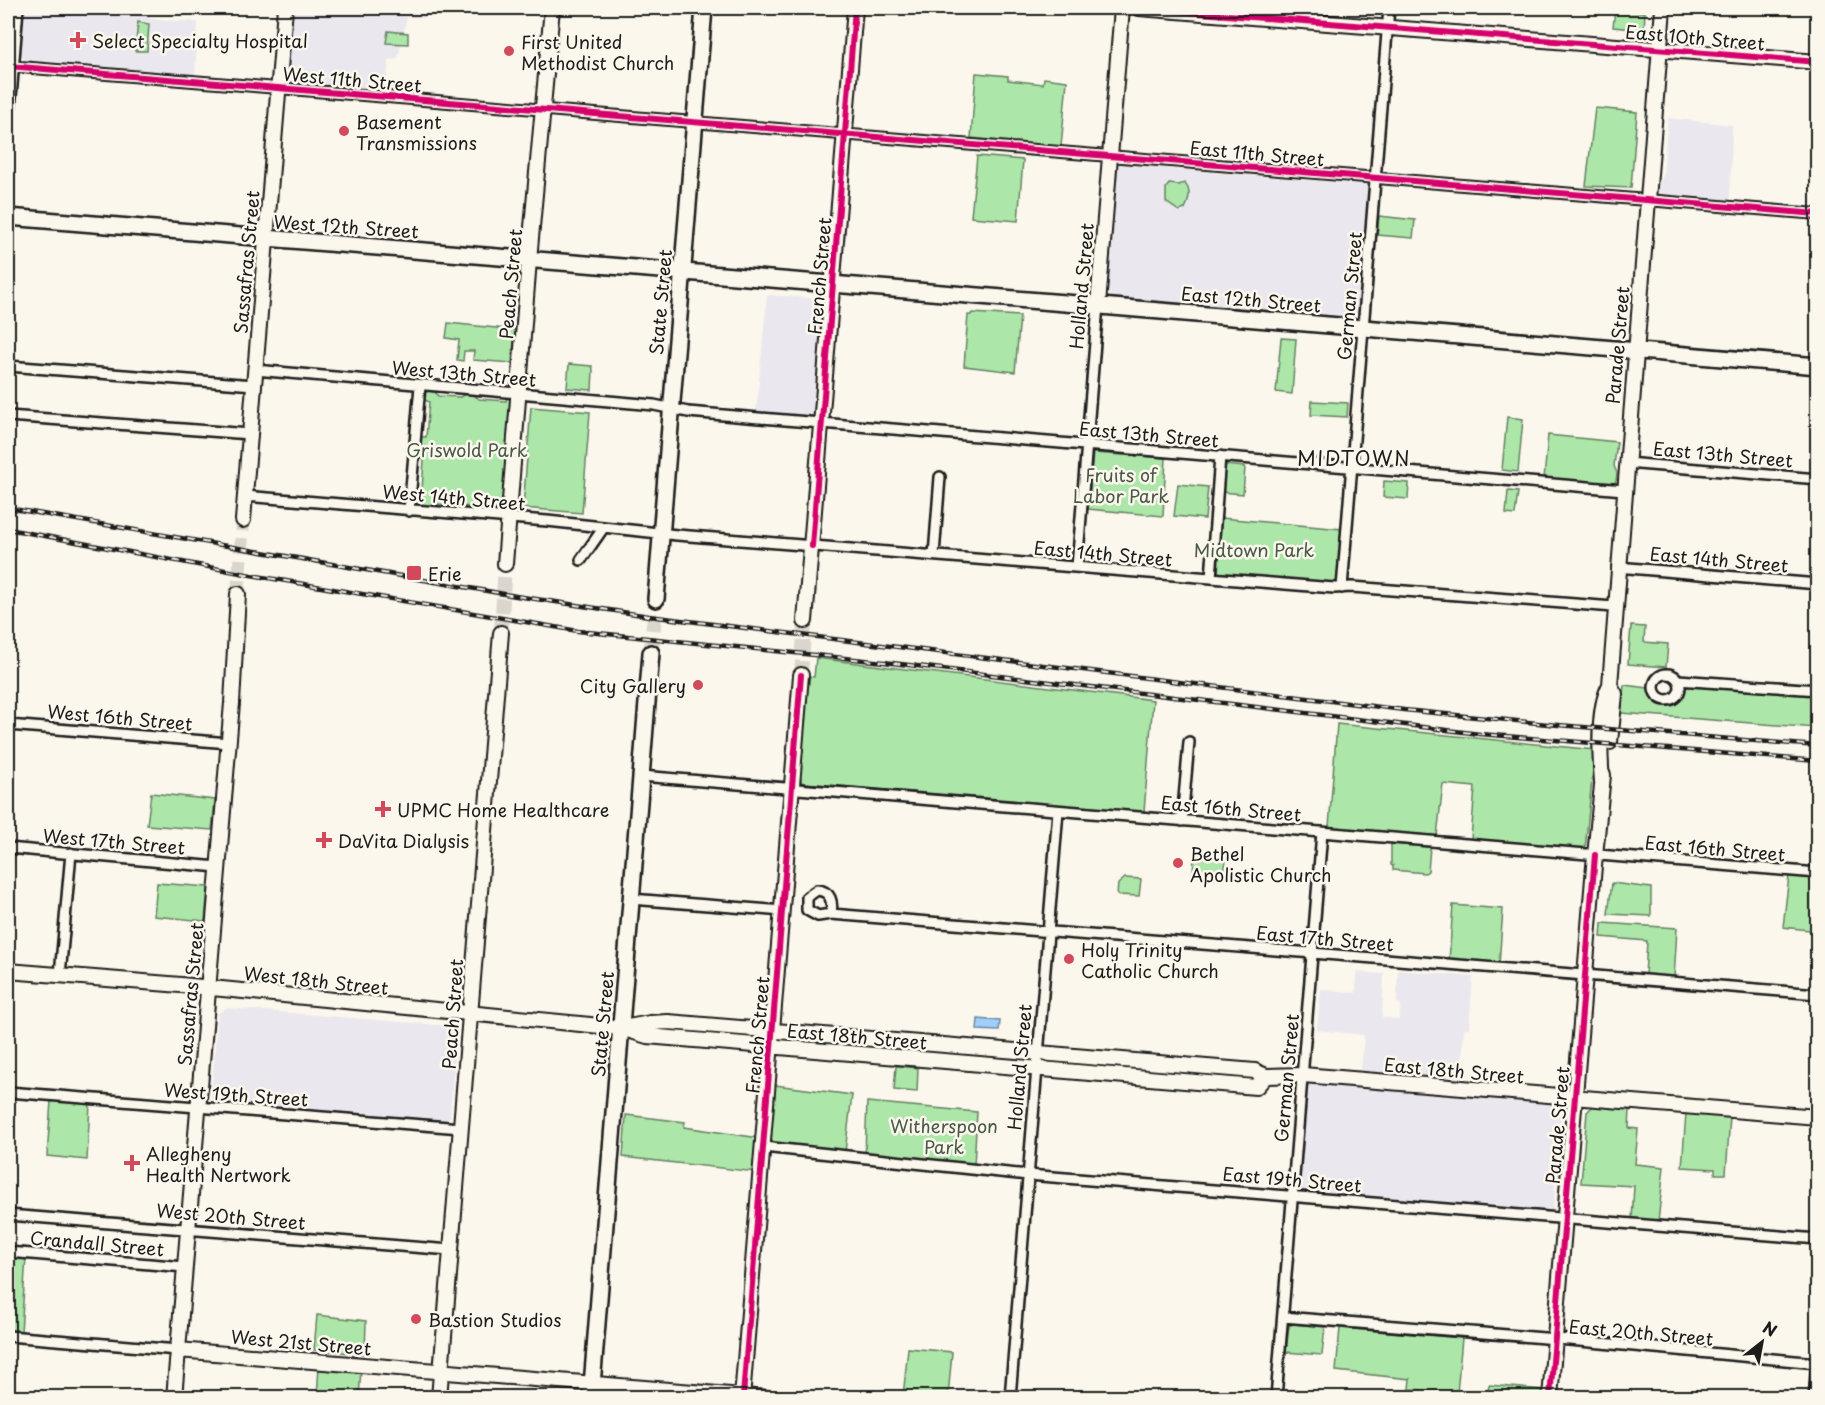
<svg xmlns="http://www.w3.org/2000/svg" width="1825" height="1405" viewBox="0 0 1825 1405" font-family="'Playpen Sans',sans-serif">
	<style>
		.built { fill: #eae7ee }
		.green { fill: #ade6a9; stroke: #648162; stroke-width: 1.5 }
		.water { fill: #a0cffb; stroke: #6b87a2; stroke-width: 1.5 }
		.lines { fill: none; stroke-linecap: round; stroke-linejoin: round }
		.secondary-tunnel { stroke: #dad6cd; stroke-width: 14; stroke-dasharray: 14 7; stroke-linecap: butt }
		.primary-tunnel { stroke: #dad6cd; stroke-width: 15; stroke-dasharray: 15 8; stroke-linecap: butt }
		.street-casing { stroke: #1c1c1c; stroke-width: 14 }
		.secondary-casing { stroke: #1c1c1c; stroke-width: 18 }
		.primary-casing { stroke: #1c1c1c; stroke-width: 20 }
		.street { stroke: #fbf7ec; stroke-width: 9 }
		.secondary { stroke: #fbf7ec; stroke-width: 14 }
		.primary { stroke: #fbf7ec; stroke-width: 15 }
		.rail-casing { stroke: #1c1c1c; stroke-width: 4.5 }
		.rail { stroke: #fbf7ec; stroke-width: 2; stroke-dasharray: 7; stroke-linecap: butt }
		.cycleway-casing { stroke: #fbf7ec; stroke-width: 10 }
		.cycleway { stroke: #d6006c; stroke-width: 6 }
		.poi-dot { fill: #d1495b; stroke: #fbf7ec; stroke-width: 2 }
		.labels { text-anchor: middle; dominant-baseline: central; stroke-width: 5; stroke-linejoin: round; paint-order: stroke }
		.street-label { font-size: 18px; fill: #1c1c1c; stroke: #fbf7ec }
		.poi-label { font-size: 18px; fill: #1c1c1c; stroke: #fbf7ec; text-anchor: start }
		.park-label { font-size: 18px; fill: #485946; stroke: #fbf7ec }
		.neighbourhood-label { font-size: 20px; letter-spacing: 1.5px; fill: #1c1c1c; stroke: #fbf7ec }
	</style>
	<rect width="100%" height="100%" fill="#fbf7ec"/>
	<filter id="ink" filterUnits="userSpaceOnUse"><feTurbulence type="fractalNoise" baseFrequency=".0167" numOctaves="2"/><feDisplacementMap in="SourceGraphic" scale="12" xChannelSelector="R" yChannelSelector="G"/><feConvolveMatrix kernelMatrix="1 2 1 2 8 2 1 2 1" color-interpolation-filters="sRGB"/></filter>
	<g filter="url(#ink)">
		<path class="built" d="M24 8H150V19L198 22 195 77 26 62 21 55Z
			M291 8H427L425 18 407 17 398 59 389 60 386 85 390 87 389 92 288 83 286 80Z
			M1668 118 1732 125 1730 201 1663 196 1658 192 1659 183 1663 176Z
			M1117 164 1368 185 1370 190 1359 314 1353 316 1112 297 1106 291Z
			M770 295 822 299 825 305 815 417 756 413 767 296Z
			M1398 970 1473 977 1469 1028H1464L1461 1084 1558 1091 1564 1086 1553 1213 1300 1193 1308 1069 1359 1074 1361 1071 1364 1035 1317 1030 1321 989 1356 993 1357 972 1384 974 1382 1017 1399 1020 1401 1004 1397 1003Z
			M227 1008 450 1026 454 1030 456 1035 450 1117 445 1121 215 1102 211 1097 218 1013Z"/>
		<path class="green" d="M1615 10 1645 12 1644 30 1613 27Z
			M138 22 149 24 147 51H135Z
			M388 31 408 33V44L386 43Z
			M976 73 1008 76V80L1043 84 1044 78 1067 81 1061 147 971 138Z
			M1595 108 1637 112 1631 188 1586 186Z
			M977 156 1023 160 1018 221 971 217Z
			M1184 183C1192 190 1189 200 1185 209L1179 211 1166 202V188L1169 184 1179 185Z
			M1379 216 1415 220 1413 238 1377 235Z
			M972 313 1020 316 1015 372 964 366 968 315H971Z
			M448 323 515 330 512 363 473 360 474 351H464L463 361 457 360 459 340 446 338Z
			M1281 338 1296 339 1292 394 1276 392Z
			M569 364 592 366 593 369 592 390 567 388Z
			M428 391 435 392 438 396 460 397 466 394 474 395 479 399 506 401 507 397 512 398 502 512H497L496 509 436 504 429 507 415 504V493L422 491 424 459 418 457 421 437H426L429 402 423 399 425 392Z
			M1312 401 1348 403 1347 417 1311 415Z
			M531 407 590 412 582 513 523 508Z
			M1507 417 1523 419 1518 472 1502 470Z
			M1548 435 1617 442 1614 466 1617 473 1616 481 1613 484 1544 479Z
			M1093 453 1166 458 1163 516 1088 509Z
			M1225 465 1245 467 1243 494 1222 492Z
			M1384 481 1409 483 1408 499 1383 497Z
			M1178 484 1208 487 1205 519 1174 516Z
			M1508 491 1518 492 1515 515 1506 514Z
			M1221 518 1342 529 1338 583 1218 574Z
			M1631 626 1645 627 1644 642 1668 644 1666 667 1628 664Z
			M816 658 1153 700 1144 812 802 783 800 777 808 676 814 677Z
			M1624 685 1648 688 1651 696 1662 705C1675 703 1680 701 1684 688L1693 685 1817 695V728L1621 713Z
			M1337 724 1595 750 1585 849 1471 839 1475 787 1443 784 1437 836 1329 827Z
			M151 793 215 800 212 830 147 825Z
			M1391 844 1430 847 1428 871 1425 873 1393 870V866L1391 865Z
			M1194 857 1226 859 1224 879 1193 875Z
			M1789 876 1817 879V931L1783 927Z
			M1125 878 1141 879 1139 896 1117 895 1118 884Z
			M157 883 208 887 205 921 154 916Z
			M1612 883 1651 888V916L1608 914Z
			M1453 905 1503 909 1499 965 1449 961Z
			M1602 923 1677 928 1674 978 1645 976 1647 941 1601 937Z
			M896 1066 918 1068 917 1092 894 1090Z
			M775 1085 852 1095 845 1152 770 1144Z
			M51 1101 90 1104 87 1160 47 1156Z
			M867 1102 977 1112 974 1166 865 1153Z
			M1593 1106 1630 1109 1629 1128 1638 1129 1635 1164 1664 1167 1658 1222 1632 1220 1634 1186 1581 1183 1587 1112Z
			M1686 1113 1730 1116 1726 1174H1715V1169L1682 1167Z
			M626 1115 685 1122 684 1127 759 1138 756 1172 623 1157Z
			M8 1255 26 1257 21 1332 8 1331Z
			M317 1315 366 1321 365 1354 314 1350Z
			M1293 1324 1325 1327 1322 1355 1286 1352 1289 1326Z
			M1340 1328 1462 1338 1457 1393 1409 1389 1410 1379 1336 1371Z
			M908 1348 952 1352 948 1397H903Z
			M319 1366 361 1370 359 1397 317 1398Z
			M1489 1385 1543 1390V1397H1487Z"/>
		<path class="water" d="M978 1019 1000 1021 999 1031 977 1030Z"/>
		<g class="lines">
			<path class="secondary-tunnel" d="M238 594 243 520
				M501 633 505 564
				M801 675 805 621"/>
			<path class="primary-tunnel" d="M651 653 656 599"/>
			<g class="street-casing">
				<path id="street" d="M8 66 1818 214
					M8 136 18 8
					M8 366 254 385
					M255 370 654 405 688 412 1624 490
					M8 416 250 434
					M1626 463 1818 479
					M245 496 547 521 677 535 1334 588 1352 587 1614 607
					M409 511 420 386
					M934 555 940 477
					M581 560 604 527
					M1077 567 1098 305
					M1617 567 1818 584
					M1211 578 1220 456
					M1342 588 1389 8
					M1654 687a13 13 0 1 1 26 0a13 13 0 1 1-26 0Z
					M1678 680 1818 690
					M8 725 229 743
					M641 776 1818 873
					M1182 821 1189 742
					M8 848 218 867
					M817 890C831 891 833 902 831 914L818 916 807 910V897Z
					M631 899 783 911
					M831 914 1818 994
					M60 975 71 853
					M8 1092 461 1128
					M763 1147 1028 1175 1818 1239
					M8 1215 451 1250
					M8 1252 185 1267
					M1283 1317 1569 1340 1817 1363 1814 1398
					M8 1336 178 1350
					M1010 1398 1058 811
					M1276 1398 1322 832"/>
			</g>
			<g class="secondary-casing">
				<path id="secondary" d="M1139 8 1818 62
					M1098 305 1122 8
					M243 520 285 8
					M505 564 529 260 552 8
					M805 621 855 8
					M1610 685 1615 694 1610 742
					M1602 782C1600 756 1597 707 1610 685L1663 8
					M8 971 181 985 621 1028 647 1036 1256 1087 1266 1076
					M623 1028 650 1023 668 1022 1255 1071 1266 1076 1303 1075 1818 1117
					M178 1350 767 1398
					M174 1398 232 703 238 594
					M439 1398 501 633
					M742 1398 801 675
					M1550 1398 1594 866 1603 775"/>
			</g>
			<g class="primary-casing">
				<path id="primary" d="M8 217 1065 303 1818 366
					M656 599 704 8
					M591 1398 651 653"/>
			</g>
			<use href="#street" class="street"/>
			<use href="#secondary" class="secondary"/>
			<use href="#primary" class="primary"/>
			<g class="rail-casing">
				<path id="rail" d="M8 508 516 596 649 616 1404 710 1558 725 1818 746
					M8 529 251 575 578 631 884 662 1480 734 1818 761"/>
			</g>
			<use href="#rail" class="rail"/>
			<g class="cycleway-casing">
				<path id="cycleway" d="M1139 8 1818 62
					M8 66 1818 214
					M812 546 855 8
					M743 1396 801 675
					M1550 1398 1595 855"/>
			</g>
			<use href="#cycleway" class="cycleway"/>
		</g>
	</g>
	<g class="poi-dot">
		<path d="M75 31h6v6h6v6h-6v6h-6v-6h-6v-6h6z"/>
		<circle cx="509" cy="51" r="6"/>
		<circle cx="344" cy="131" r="6"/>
		<rect x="406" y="565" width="16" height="16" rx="3"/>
		<circle cx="698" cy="685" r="6"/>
		<path d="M380 800h6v6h6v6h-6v6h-6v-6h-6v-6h6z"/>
		<path d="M321 831h6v6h6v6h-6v6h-6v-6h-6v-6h6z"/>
		<circle cx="1178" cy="863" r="6"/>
		<circle cx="1069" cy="959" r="6"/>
		<path d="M129 1154h6v6h6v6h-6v6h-6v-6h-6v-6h6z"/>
		<circle cx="416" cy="1319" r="6"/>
	</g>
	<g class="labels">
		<g class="street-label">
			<text transform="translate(1695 37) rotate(5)">East 10th Street</text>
			<text transform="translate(352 79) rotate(5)">West 11th Street</text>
			<text transform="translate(1257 153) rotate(5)">East 11th Street</text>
			<text transform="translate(346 226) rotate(4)">West 12th Street</text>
			<text transform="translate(246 262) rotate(-85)">Sassafras Street</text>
			<text transform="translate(819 276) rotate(-85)">French Street</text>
			<text transform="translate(510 284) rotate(-85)">Peach Street</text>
			<text transform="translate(1081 286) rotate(-85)">Holland Street</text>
			<text transform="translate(1349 296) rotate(-85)">German Street</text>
			<text transform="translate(1251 299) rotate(5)">East 12th Street</text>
			<text transform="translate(660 302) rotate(-85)">State Street</text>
			<text transform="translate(1617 345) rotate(-85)">Parade Street</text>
			<text transform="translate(464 373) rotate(5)">West 13th Street</text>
			<text transform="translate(1149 434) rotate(5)">East 13th Street</text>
			<text transform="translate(1723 454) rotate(5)">East 13th Street</text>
			<text transform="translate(454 497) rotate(5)">West 14th Street</text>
			<text transform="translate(1103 553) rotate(5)">East 14th Street</text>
			<text transform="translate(1719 559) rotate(5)">East 14th Street</text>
			<text transform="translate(120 717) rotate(5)">West 16th Street</text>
			<text transform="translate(1231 808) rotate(5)">East 16th Street</text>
			<text transform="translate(114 841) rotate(5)">West 17th Street</text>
			<text transform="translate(1715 848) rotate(5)">East 16th Street</text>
			<text transform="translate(1325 938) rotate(5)">East 17th Street</text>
			<text transform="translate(316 980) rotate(6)">West 18th Street</text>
			<text transform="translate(190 994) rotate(-85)">Sassafras Street</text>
			<text transform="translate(452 1014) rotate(-86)">Peach Street</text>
			<text transform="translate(602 1024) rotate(-85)">State Street</text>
			<text transform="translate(757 1035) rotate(-85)">French Street</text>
			<text transform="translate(857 1036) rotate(5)">East 18th Street</text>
			<text transform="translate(1019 1067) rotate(-85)">Holland Street</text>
			<text transform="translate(1454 1070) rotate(5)">East 18th Street</text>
			<text transform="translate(1286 1078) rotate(-85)">German Street</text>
			<text transform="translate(236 1094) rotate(4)">West 19th Street</text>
			<text transform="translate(1557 1125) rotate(-85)">Parade Street</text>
			<text transform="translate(1292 1179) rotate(5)">East 19th Street</text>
			<text transform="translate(231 1216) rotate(5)">West 20th Street</text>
			<text transform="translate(97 1243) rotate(5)">Crandall Street</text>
			<text transform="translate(1641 1332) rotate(5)">East 20th Street</text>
			<text transform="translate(301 1342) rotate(5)">West 21st Street</text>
		</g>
		<g class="poi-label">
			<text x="92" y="40">Select Specialty Hospital</text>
			<text x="521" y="41">First United<tspan x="521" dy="21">Methodist Church</tspan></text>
			<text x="356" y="121">Basement<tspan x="356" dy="21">Transmissions</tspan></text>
			<text x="428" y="573">Erie</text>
			<text x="686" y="685" text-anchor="end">City Gallery</text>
			<text x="397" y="809">UPMC Home Healthcare</text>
			<text x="338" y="840">DaVita Dialysis</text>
			<text x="1190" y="853">Bethel<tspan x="1190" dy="21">Apolistic Church</tspan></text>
			<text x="1081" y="949">Holy Trinity<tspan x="1081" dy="21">Catholic Church</tspan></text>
			<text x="146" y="1153">Allegheny<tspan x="146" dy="21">Health Nertwork</tspan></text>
			<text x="428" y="1319">Bastion Studios</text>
		</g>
		<g class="park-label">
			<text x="467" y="449">Griswold Park</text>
			<text x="1121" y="474">Fruits of<tspan x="1121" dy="21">Labor Park</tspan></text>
			<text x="1254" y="549">Midtown Park</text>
			<text x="944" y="1125">Witherspoon<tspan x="944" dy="21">Park</tspan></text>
		</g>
		<g class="neighbourhood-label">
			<text x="1354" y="458">MIDTOWN</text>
		</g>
	</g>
	<rect width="1825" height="1405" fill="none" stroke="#fbf7ec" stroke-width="30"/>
	<rect x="15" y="15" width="1795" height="1375" fill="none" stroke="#1c1c1c" stroke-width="2" filter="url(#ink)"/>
	<g transform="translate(1762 1342) rotate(31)" stroke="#fbf7ec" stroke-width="4.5" paint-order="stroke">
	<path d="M0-4.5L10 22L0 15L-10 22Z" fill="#1c1c1c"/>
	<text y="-9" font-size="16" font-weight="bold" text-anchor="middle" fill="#1c1c1c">N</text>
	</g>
</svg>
